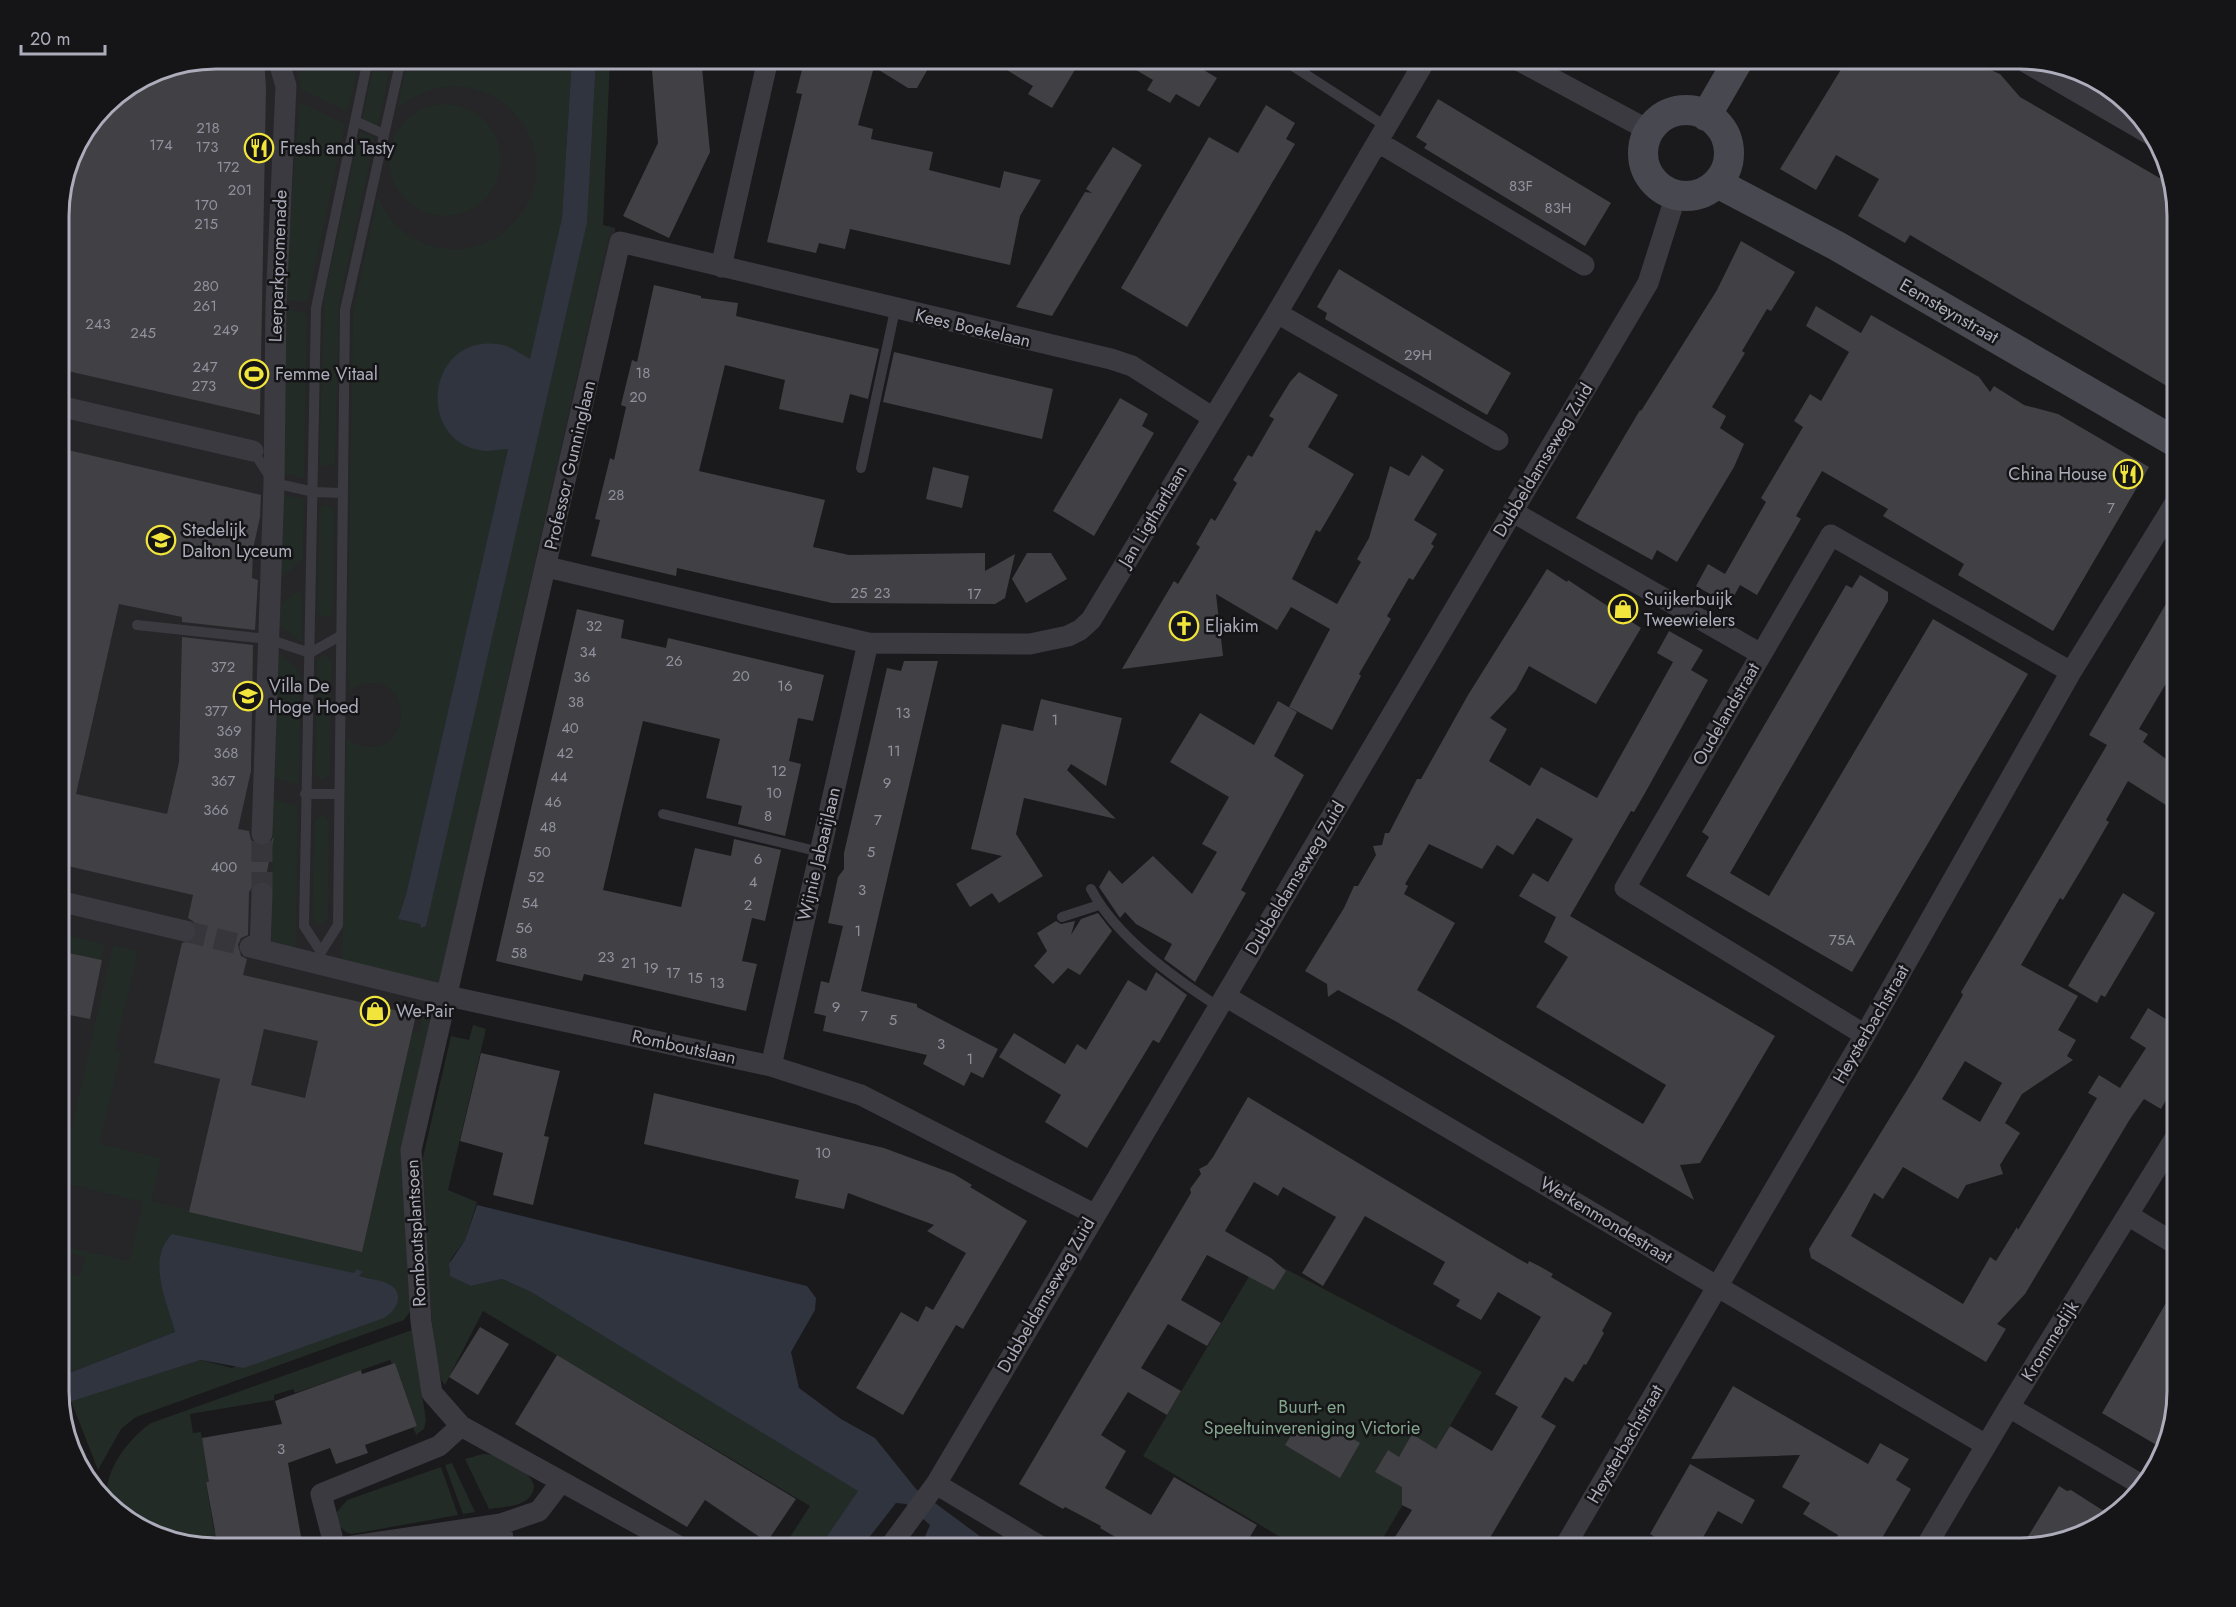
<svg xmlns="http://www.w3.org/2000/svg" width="2236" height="1607" viewBox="0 0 2236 1607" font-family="Jost,sans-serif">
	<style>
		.built { fill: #262528 }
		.green { fill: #232b26 }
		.water { fill: #2f343f }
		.building { fill: #414045; fill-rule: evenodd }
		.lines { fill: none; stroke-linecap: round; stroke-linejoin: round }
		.street-tunnel { stroke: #37363b; stroke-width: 21; stroke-dasharray: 21 10; stroke-linecap: butt }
		.lane { stroke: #3b3a40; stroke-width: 10 }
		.street { stroke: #3b3a40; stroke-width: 21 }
		.secondary { stroke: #484850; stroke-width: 30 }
		.labels { text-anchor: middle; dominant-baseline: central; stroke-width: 5; stroke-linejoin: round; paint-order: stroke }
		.number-label { font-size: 15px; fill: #91919e }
		.poi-label { font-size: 18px; fill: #acacbb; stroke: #151416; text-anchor: start }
		.street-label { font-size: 18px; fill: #acacbb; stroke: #151416 }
		.park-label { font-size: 18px; fill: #83a58e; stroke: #151416 }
		.rim { fill: none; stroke: #acacbb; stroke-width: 3 }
	</style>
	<rect width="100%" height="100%" fill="#1a191b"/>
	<path class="built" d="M216 59H609L603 225 615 228V232L440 991 367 1280 59 1378V205L75 147 112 98 156 70Z"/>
	<path class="green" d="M297 59H360L348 112 300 89Z
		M375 59H392L378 126 362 119Z
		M408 59H572L562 218 530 360 498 450 508 448 406 895 398 919 426 926 587 223 596 59H610L603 225 611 227 439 983 342 960 346 738C352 740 357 745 363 746 408 757 416 681 370 683 362 684 355 686 349 692V681H347L353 310 378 196C388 224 413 243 442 248 462 252 485 246 502 233 591 164 489 34 397 109Z
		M302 103 345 124 309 296 307 302 284 300 299 105Z
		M389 160a56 56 0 1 1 112 0a56 56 0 1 1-112 0Z
		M360 131 375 138 339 305 335 464 324 467 319 462 324 297Z
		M284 309 307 313 304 478 279 473Z
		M279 493 304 499 303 560 277 581Z
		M325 504 334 508 333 614 325 618 318 613 319 508Z
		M302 591V643L277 624V607L296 592Z
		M276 650 295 666 301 675 299 785 274 778Z
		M324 654 332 661 330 775 321 780 315 775 317 660Z
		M273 799 298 806 296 952 271 946Z
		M323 815 329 820 328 919 320 925 312 919 314 820Z
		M59 933 105 944 102 960 59 951Z
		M113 945 138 951 115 1050 121 1052 100 1144 161 1158 152 1201 362 1252 412 1032 419 1033 422 1017 431 1019 401 1149 411 1310 404 1320 136 1417 121 1429 98 1470 71 1401 201 1360 232 1368 392 1286 354 1273 159 1275 175 1332 63 1375 59 1363V1271L80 1276 85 1257 59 1251V1245L129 1261 143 1202 59 1182Z
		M473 1025 486 1029 448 1190 477 1202 465 1240 451 1259 449 1272 471 1286 502 1279 531 1292 859 1491 819 1548H783L810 1506 483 1311 445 1385 441 1380 434 1349 420 1170 451 1036 469 1040Z
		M59 1041 72 1044 59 1099Z
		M1261 1256 1482 1372 1377 1548H1299L1143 1456Z
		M412 1330 426 1420 424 1429 417 1434 418 1438 413 1428 417 1426 395 1363 392 1364 390 1360 295 1393 293 1389 274 1395V1400L190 1414 193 1433 201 1432 210 1482 206 1483 214 1530H219L222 1548C195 1548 123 1531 110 1504 97 1477 131 1436 151 1423Z
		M483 1454C499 1454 531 1470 534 1486 532 1508 505 1506 489 1509L465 1459Z
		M452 1463 475 1512 463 1514 445 1465Z
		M441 1467 458 1515 352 1534C340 1531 337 1524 337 1512L347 1500Z"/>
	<path class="water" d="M572 59H596L587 223 426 926 421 928 420 924 398 919 406 895 508 449C501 449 493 451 486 451 415 446 425 335 497 344 510 345 520 354 530 359L562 218Z
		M477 1205 807 1286 816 1298 815 1310 791 1352 799 1388 841 1419 875 1438 916 1489 996 1548H920L930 1525 906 1504 896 1503 861 1548H819L858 1491 531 1292 502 1279 471 1286 450 1276 449 1264 465 1240Z
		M172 1234 354 1273 357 1269 362 1272 359 1276C369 1279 384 1280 392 1286 405 1296 395 1312 384 1318L244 1368 201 1360 60 1405 59 1377 175 1332C167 1301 146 1260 172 1234Z"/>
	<path class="building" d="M216 58H264L266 88 260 415 59 369V205L75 147 112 98 156 70Z
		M651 58H701L703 78 710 152 669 238 623 216 658 143Z
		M805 58H934L917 88H908L874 67 858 125 873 129 871 139 933 152 929 170 1000 188 1004 171 1041 180 1020 216 1010 265 850 229 845 249 819 243 816 253 767 242 802 94 796 93Z
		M987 58H1082L1052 108 1028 94 1033 86Z
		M1116 58H1184L1217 78 1199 107 1176 94 1170 103 1147 90 1153 80Z
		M1848 58H1959L1987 66 1986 68 2000 74 2020 97 2170 184 2177 216V392L1910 235 1905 243 1858 216 1879 179 1836 155 1816 190 1780 169Z
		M1438 99 1611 203 1585 246 1424 148 1427 144 1416 137Z
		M1266 105 1295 123 1286 139 1295 144 1187 327 1121 288 1209 137 1238 153Z
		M1113 147 1142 165 1052 316 1016 307 1085 192 1092 193 1086 189Z
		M1741 241 1795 272 1771 311 1767 309 1742 351 1745 353 1712 407 1726 416 1720 428 1744 444 1734 467 1677 562 1657 550 1652 560 1576 518 1640 410 1641 411 1717 290Z
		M1339 269 1511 373 1487 415 1325 319 1327 313 1317 307Z
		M654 285 701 296V298L738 303 736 316 879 349 868 399 850 394 843 423 779 409 785 380 725 365 699 471 825 500 813 547 849 555 985 553V571L1015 554 1005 598 995 604 832 603 677 568 676 576 591 556 600 520 595 519 610 458 614 460 626 407 621 405 632 360 637 362Z
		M1816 306 1861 333 1871 315 1979 377 1990 392 1994 386 2024 405 2058 414 2149 467 2053 631 1958 575 1964 564 1883 516 1888 509 1822 471 1796 516 1801 519 1757 595 1740 585 1729 605 1696 586 1708 564 1725 574 1766 502 1761 498 1803 427 1794 421 1810 394 1821 401 1849 352 1806 326Z
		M894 352 1053 389 1042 439 883 402Z
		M1299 372 1338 395 1308 447 1354 474 1320 532 1316 530 1292 579 1337 604 1361 562 1357 559 1369 538 1390 466 1409 476 1422 455 1444 470 1414 520 1437 534 1431 544 1434 546 1413 580 1409 578 1387 616 1391 619 1359 674 1361 676 1332 730 1289 707 1330 629 1291 607 1277 630 1216 594 1223 656 1122 669 1174 581 1178 584 1200 547 1196 544 1203 532 1211 518 1215 521 1237 483 1233 480 1248 455 1252 457 1274 419 1269 416 1290 382Z
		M1120 398 1148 414 1142 426 1154 433 1094 536 1053 511Z
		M59 448 261 495 260 517 253 549 252 578 258 580 255 630 182 622V617L119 604 76 794 167 814 179 762 182 637 253 645 251 771 238 829 249 831 251 840 261 847 268 845 274 837 265 881 256 882 249 892 248 935 241 938 238 945 241 956 247 959 243 975 416 1015 362 1252 189 1212 220 1079 154 1063 182 943 194 940 197 933 194 922 188 918 193 895 59 864ZM264 1029 318 1041 305 1098 251 1085Z
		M933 467 969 476 962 508 926 499Z
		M1027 553H1051L1067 579 1026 603 1012 579Z
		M1547 569 1567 582 1568 580 1641 628 1596 704 1529 666 1516 690 1490 718 1507 729 1489 761 1530 786 1541 767 1597 798 1673 662 1657 653 1669 631 1703 650 1691 670 1708 680 1645 793 1634 812 1631 811 1570 916 1775 1036 1700 1163 1680 1165 1694 1200 1397 1022 1338 990 1328 997 1327 984 1305 971 1344 908 1354 886H1358L1376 855 1373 846 1382 845 1385 833H1389L1417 779H1421L1468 695ZM1537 818 1573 839 1548 882 1533 873 1519 896 1556 917 1544 942 1568 957 1536 1007 1666 1085 1643 1124 1417 990 1455 923 1404 894 1408 886 1405 884 1429 844 1482 869 1497 845 1513 855Z
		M1860 575 1888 592V601L1730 873 1769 896 1933 619 2028 674 1852 972 1686 876 1709 837 1702 832 1846 585 1852 588Z
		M2177 585V665L2139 729 2148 734 2143 742 2177 767V812L2128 781 2106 820 2109 822 2087 860 2063 900 2060 898 2021 965 2078 996 2058 1030 2076 1040 2067 1056 2073 1060 2022 1094 2005 1123 2020 1133 2000 1165 2003 1174 1966 1185 1958 1199 1903 1167 1883 1199 1874 1193 1851 1236 1963 1304 1990 1257 1996 1261 2017 1227 2018 1230 2067 1149 2097 1098 2088 1093 2099 1075 2120 1088 2146 1048 2130 1038 2148 1008 2177 1026V1081L2161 1109 2144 1099 2130 1119 2025 1294 1997 1324 2006 1329 1986 1362 1811 1258 1809 1249 1917 1074 1963 995 1961 992 2107 745 2089 735ZM1965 1061 2002 1083 1980 1122 1942 1099Z
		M577 609 624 620 621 638 666 648 668 638 824 675 813 721 798 718 789 761 801 764 785 836 738 824 742 806 706 798 720 739 643 721 613 847 603 890 681 907 695 848 731 856 734 839 781 850 765 921 752 918 742 961 757 964 746 1011 584 974 582 981 496 961Z
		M904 661H938L861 991 917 1004V1007L998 1049 983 1078 971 1072 964 1086 923 1064 927 1055 823 1031 826 1016 814 1013 821 981 829 983 843 926 828 923 838 877 844 869V853L887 668 901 671Z
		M1041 699 1122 718 1106 786 1071 764 1067 770 1116 819 1024 798 1016 834 1043 876 999 903 992 893 970 907 956 884 1002 856 971 849 1002 724 1033 731Z
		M1278 701 1297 712 1274 756 1304 775 1241 890 1246 893 1195 982 1164 959 1172 944 1136 924 1125 912 1120 918 1099 887 1109 870 1122 884 1153 856 1192 894 1217 852 1202 844 1229 797 1170 762 1200 713 1254 745Z
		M2123 893 2155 913 2105 997 2101 995 2097 1003 2068 986Z
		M1098 913 1112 931 1080 975 1068 968 1053 984 1034 966 1047 951 1037 933 1056 921 1061 924 1075 921 1071 935 1081 919Z
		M59 951 102 960 90 1019 59 1013Z
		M1156 972 1187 995 1159 1043 1153 1040 1087 1148 1045 1122 1061 1095 999 1057 1014 1033 1065 1064 1077 1044 1086 1050 1128 980 1146 991Z
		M481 1053 560 1071 544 1136 549 1137 533 1205 493 1195 503 1153 460 1141Z
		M654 1093 884 1148 954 1174 972 1185 970 1187 1027 1221 963 1329 956 1325 903 1415 856 1388 901 1312 918 1322 926 1306 933 1310 966 1253 927 1231 934 1225 848 1193 844 1209 795 1198 799 1180 644 1144Z
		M1248 1097 1517 1258 1528 1264 1529 1261 1541 1267 1553 1274 1551 1277 1612 1313 1602 1331 1604 1333 1586 1365 1584 1364 1573 1382 1565 1377 1541 1417 1556 1426 1484 1548H1388L1412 1510 1402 1505V1487L1375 1472 1388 1450 1399 1457 1412 1434 1436 1449 1450 1426 1492 1451 1518 1407 1495 1394 1541 1317 1498 1292 1481 1320 1456 1306 1460 1300 1433 1284 1445 1262 1365 1216 1323 1286 1302 1273 1336 1217 1283 1187 1278 1196 1254 1182 1225 1231 1271 1258 1286 1271 1274 1290 1207 1255 1181 1300 1221 1323 1207 1346 1168 1324 1141 1368 1181 1391 1167 1415 1128 1392 1101 1435 1126 1451 1105 1488 1151 1515 1174 1477 1257 1525 1244 1547 1228 1538 1222 1548H1134L1100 1528 1101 1526 1065 1507 1063 1509 1019 1484 1191 1193 1190 1189 1201 1174 1199 1169 1207 1165 1213 1157Z
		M2177 1284V1391L2169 1441 2165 1450 2102 1413Z
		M480 1327 509 1344 478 1395 449 1377Z
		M557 1355 796 1499 767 1542 705 1500 687 1527 515 1424Z
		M395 1363 417 1426 365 1445 368 1453 336 1464 330 1448 288 1463 303 1548H218L206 1482H209L202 1438 282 1424 275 1401 361 1370 362 1374Z
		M1733 1386 1868 1464 1880 1443 1909 1459 1896 1480 1911 1489 1876 1548H1829L1838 1535 1803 1514 1810 1503 1782 1487 1800 1455 1691 1459Z
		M1299 1423 1319 1435 1327 1423 1360 1443 1340 1478 1285 1445Z
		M1690 1464 1755 1500 1742 1524 1718 1511 1697 1548H1674L1650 1534Z
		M2059 1486 2067 1491 2071 1490 2110 1515 2090 1532 2021 1548Z"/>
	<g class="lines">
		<path class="street-tunnel" d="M262 893V834
			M185 931 250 947"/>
		<path class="lane" d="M368 59 316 308 304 926 321 952 338 925 345 310 401 59
			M1282 59 1387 127
			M355 121 384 134
			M253 451 274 483 314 492 342 493
			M861 468 895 310
			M137 625 268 639 310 653 340 636
			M305 794H339
			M663 814 820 852
			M1091 889C1116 937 1174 978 1219 1007
			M1062 917 1099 905"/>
		<path class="street" d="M1516 59 1650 131
			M2020 59 2153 136
			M1378 142 1584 265
			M721 267 768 59
			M1277 313 1498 440
			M59 406 253 451
			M1513 512 1761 654
			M547 567 868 643 1030 644 1068 636 1080 630 1091 620 1277 313 1426 59
			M262 834 274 483 276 304 286 86 278 59
			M59 901 185 931
			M250 947 448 996 771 1066 861 1095 1094 1214
			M260 949 262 893
			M1225 996 1986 1445
			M1865 1035 1625 888 1831 535 2071 672
			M771 1066 868 643
			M2128 1215 2177 1245
			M2009 1407 2145 1487
			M936 1484 1043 1548
			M501 1524 504 1548
			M335 1548 321 1494 439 1446 461 1426
			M340 1548 501 1524 539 1511 561 1482
			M682 1548 461 1426 432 1393 421 1322 411 1150 620 242 1111 359 1132 366 1212 417
			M889 1548 936 1484 1648 283 1676 195
			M1564 1548 1865 1035 2071 672 2177 500
			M1925 1548 2009 1407 2177 1135"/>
		<path class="secondary" d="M1643 153a43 43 0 1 1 86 0a43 43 0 1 1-86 0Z
			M1706 116 1739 59
			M1717 183 1837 246 2177 443"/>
	</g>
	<defs>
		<g id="restaurant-ring" transform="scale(1.5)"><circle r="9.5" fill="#151416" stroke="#f1e53b" stroke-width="1.5"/><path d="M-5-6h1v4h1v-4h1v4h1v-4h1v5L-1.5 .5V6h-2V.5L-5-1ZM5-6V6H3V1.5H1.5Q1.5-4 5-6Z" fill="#f1e53b"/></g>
		<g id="stadium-ring" transform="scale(1.5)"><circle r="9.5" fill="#151416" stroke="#f1e53b" stroke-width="1.5"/><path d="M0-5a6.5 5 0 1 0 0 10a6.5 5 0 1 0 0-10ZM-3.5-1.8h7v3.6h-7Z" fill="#f1e53b"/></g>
		<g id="school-ring" transform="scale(1.5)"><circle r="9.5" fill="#151416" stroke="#f1e53b" stroke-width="1.5"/><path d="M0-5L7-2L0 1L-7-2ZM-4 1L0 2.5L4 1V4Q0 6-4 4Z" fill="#f1e53b"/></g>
		<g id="shop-ring" transform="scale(1.5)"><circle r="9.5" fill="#151416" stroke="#f1e53b" stroke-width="1.5"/><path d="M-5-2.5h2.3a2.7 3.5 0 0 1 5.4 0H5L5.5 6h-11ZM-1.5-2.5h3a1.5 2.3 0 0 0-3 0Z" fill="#f1e53b"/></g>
		<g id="church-ring" transform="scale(1.5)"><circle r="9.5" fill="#151416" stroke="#f1e53b" stroke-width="1.5"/><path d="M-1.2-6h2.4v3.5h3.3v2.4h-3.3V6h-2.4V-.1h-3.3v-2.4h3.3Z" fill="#f1e53b"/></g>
	</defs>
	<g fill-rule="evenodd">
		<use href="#restaurant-ring" x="259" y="148"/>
		<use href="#stadium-ring" x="254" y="374"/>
		<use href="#restaurant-ring" x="2128" y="474"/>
		<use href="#school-ring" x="161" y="540"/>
		<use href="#shop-ring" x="1623" y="609"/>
		<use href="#church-ring" x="1184" y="626"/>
		<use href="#school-ring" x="248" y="696"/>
		<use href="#shop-ring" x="375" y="1011"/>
	</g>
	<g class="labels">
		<g class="number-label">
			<text x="208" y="128">218</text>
			<text x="161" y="145">174</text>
			<text x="207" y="147">173</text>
			<text x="228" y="167">172</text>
			<text x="1521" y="186">83F</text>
			<text x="240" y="190">201</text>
			<text x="206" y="205">170</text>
			<text x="1558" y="208">83H</text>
			<text x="206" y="224">215</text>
			<text x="206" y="286">280</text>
			<text x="205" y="306">261</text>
			<text x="98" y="324">243</text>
			<text x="226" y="330">249</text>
			<text x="143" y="333">245</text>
			<text x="1418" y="355">29H</text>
			<text x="205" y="367">247</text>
			<text x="643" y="373">18</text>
			<text x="204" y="386">273</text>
			<text x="638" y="397">20</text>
			<text x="616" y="495">28</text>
			<text x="2111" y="508">7</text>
			<text x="859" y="593">25</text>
			<text x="882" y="593">23</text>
			<text x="974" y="594">17</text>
			<text x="594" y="626">32</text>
			<text x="588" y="652">34</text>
			<text x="674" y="661">26</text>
			<text x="223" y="667">372</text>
			<text x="741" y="676">20</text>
			<text x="582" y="677">36</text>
			<text x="785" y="686">16</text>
			<text x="576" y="702">38</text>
			<text x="216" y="711">377</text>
			<text x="903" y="713">13</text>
			<text x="1055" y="720">1</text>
			<text x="570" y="728">40</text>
			<text x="229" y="731">369</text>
			<text x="894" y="751">11</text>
			<text x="226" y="753">368</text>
			<text x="565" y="753">42</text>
			<text x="779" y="771">12</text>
			<text x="559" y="777">44</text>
			<text x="223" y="781">367</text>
			<text x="887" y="783">9</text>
			<text x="774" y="793">10</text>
			<text x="553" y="802">46</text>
			<text x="216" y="810">366</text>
			<text x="768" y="816">8</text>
			<text x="878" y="820">7</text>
			<text x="548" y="827">48</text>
			<text x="542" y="852">50</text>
			<text x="871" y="852">5</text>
			<text x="758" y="859">6</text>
			<text x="224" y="867">400</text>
			<text x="536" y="877">52</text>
			<text x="753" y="882">4</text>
			<text x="862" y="890">3</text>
			<text x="530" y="903">54</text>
			<text x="748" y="905">2</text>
			<text x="524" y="928">56</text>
			<text x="858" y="931">1</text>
			<text x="1842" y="940">75A</text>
			<text x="519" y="953">58</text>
			<text x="606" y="957">23</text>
			<text x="629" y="963">21</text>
			<text x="651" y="968">19</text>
			<text x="673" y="973">17</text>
			<text x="695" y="978">15</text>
			<text x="717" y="983">13</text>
			<text x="836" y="1007">9</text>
			<text x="864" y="1016">7</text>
			<text x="893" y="1020">5</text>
			<text x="941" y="1044">3</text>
			<text x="970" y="1059">1</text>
			<text x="823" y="1153">10</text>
			<text x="281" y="1449">3</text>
		</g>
		<g class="poi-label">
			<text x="280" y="148">Fresh and Tasty</text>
			<text x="275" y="374">Femme Vitaal</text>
			<text x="2107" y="474" text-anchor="end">China House</text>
			<text x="182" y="530">Stedelijk<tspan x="182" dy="21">Dalton Lyceum</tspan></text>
			<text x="1644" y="599">Suijkerbuijk<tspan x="1644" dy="21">Tweewielers</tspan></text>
			<text x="1205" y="626">Eljakim</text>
			<text x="269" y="686">Villa De<tspan x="269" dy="21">Hoge Hoed</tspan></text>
			<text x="396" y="1011">We-Pair</text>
		</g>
		<g class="street-label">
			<text transform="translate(278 266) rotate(-88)">Leerparkpromenade</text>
			<text transform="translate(1949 311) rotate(30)">Eemsteynstraat</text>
			<text transform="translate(973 328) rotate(13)">Kees Boekelaan</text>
			<text transform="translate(1543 460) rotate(-59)">Dubbeldamseweg Zuid</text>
			<text transform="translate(570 465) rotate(-77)">Professor Gunninglaan</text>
			<text transform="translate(1153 516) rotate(-59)">Jan Ligthartlaan</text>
			<text transform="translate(1726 714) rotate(-60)">Oudelandstraat</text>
			<text transform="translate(819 854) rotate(-77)">Wijnie Jabaaijlaan</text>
			<text transform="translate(1295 878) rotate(-59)">Dubbeldamseweg Zuid</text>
			<text transform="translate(1871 1024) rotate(-60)">Heysterbachstraat</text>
			<text transform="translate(684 1047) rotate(12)">Romboutslaan</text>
			<text transform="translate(1606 1220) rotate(31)">Werkenmondestraat</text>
			<text transform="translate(416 1233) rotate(-93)">Romboutsplantsoen</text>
			<text transform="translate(1046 1295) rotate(-60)">Dubbeldamseweg Zuid</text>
			<text transform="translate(2050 1341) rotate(-58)">Krommedijk</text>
			<text transform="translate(1625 1444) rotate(-60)">Heysterbachstraat</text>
		</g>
		<g class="park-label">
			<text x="1312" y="1407">Buurt- en<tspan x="1312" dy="21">Speeltuinvereniging Victorie</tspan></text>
		</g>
	</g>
	<path d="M0 0H2236V1607H0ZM216 69H2020A147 147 0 0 1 2167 216V1391A147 147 0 0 1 2020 1538H216A147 147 0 0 1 69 1391V216A147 147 0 0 1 216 69Z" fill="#151416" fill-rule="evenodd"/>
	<path class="rim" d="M216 69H2020A147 147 0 0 1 2167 216V1391A147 147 0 0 1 2020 1538H216A147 147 0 0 1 69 1391V216A147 147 0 0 1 216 69Z"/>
	<path d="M21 45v9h84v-9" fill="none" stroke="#acacbb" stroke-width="3"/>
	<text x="30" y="45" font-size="18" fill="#acacbb" stroke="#151416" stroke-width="4.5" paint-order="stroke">20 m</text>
</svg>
